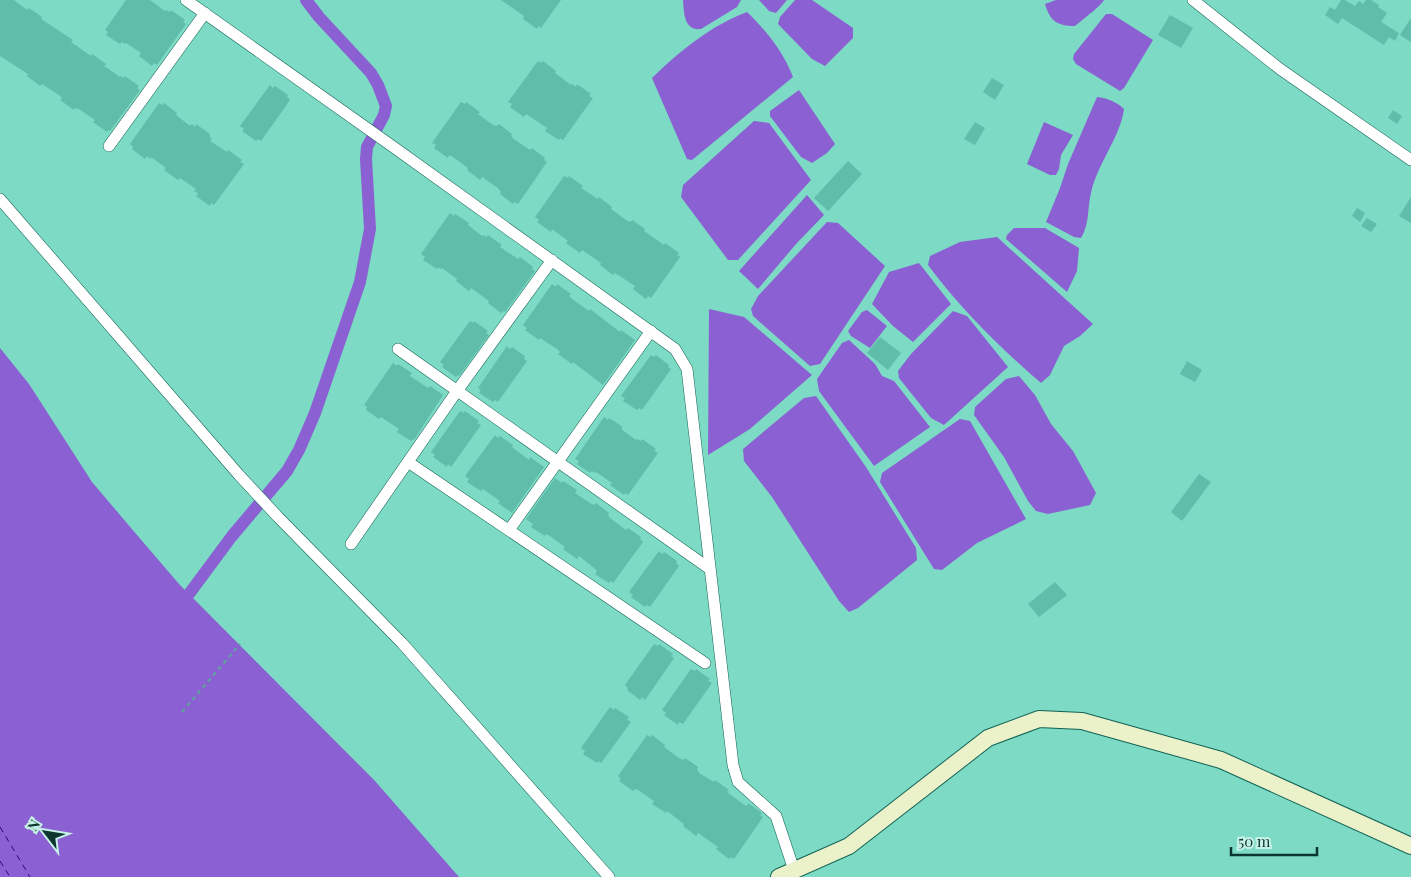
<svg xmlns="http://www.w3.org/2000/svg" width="1411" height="877" viewBox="0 0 1411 877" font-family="'Playfair Display',serif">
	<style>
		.water { fill: #8b60d2 }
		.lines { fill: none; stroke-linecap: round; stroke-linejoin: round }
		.canal { stroke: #8b60d2; stroke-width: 12 }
		.ferry { stroke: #3a006e; stroke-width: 1; stroke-dasharray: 6 5; stroke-linecap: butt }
		.building { fill: #5fbdaa }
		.minor-casing { stroke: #146255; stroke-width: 12 }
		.secondary-casing { stroke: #146255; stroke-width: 18 }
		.path { stroke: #5aa897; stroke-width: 2; stroke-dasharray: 4 4; stroke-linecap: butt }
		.minor { stroke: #fff; stroke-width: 11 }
		.secondary { stroke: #ebf2ca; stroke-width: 16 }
	</style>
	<rect width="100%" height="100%" fill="#7cdac5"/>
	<path class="water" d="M683 0H741L737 7 701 29C684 31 684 13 683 0Z
		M759 0H787L776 13 769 11Z
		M795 0H812L853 28V38L825 66 812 59 778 24 780 17Z
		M1056 0H1104C1101 6 1082 20 1075 26 1057 26 1050 21 1045 4Z
		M747 12C766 30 784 53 793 77L692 160 687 159 652 78C680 51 710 26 747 12Z
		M1106 14H1112L1153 40 1124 88 1120 91 1076 64 1073 59 1074 54Z
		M799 90 835 144 827 153 812 163 801 157 770 116V111Z
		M1097 97C1107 98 1117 102 1124 109 1120 138 1097 164 1091 193 1087 209 1090 223 1081 238L1074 237 1046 222 1060 188 1068 164Z
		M754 121 769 123 811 180 738 260H728L681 197 683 185Z
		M1044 122 1073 135 1061 155 1059 169 1056 175H1050L1027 164Z
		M807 195 824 215 796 244 758 289 739 271Z
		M827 222 838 223 885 266 820 364 810 366 753 316 751 309 758 296Z
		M1014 228H1045L1079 248 1077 271 1067 292 1006 239 1007 235Z
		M997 237 1093 324 1080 336 1064 346 1050 375 1041 383C999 347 961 309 928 265L930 256 960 242Z
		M919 263 951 304 913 342 893 326 872 304 889 272Z
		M709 309 744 317 812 375 750 429 708 455Z
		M867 310 887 326 870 348 851 336 848 331 862 312Z
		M953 311 967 316 1008 367 944 425 931 418 899 378 898 371 911 354Z
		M849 340 875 364 882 376 894 381 930 427 874 466 819 391 817 379 842 343Z
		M0 348 29 384 92 482 137 535 179 584 375 781 459 877H0Z
		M1019 376 1035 395 1051 424 1073 451 1096 493 1090 505 1048 514 1036 511 1028 501 1004 457 974 415 975 407 1006 379Z
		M816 396 866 467 916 548 917 560 858 608 849 612 839 601 772 497 744 461 743 449 804 398Z
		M960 419 970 421 1026 519 977 543 942 570 934 569 880 482 882 473Z"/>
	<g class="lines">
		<path class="canal" d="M189 594 232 536 287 471 299 450 315 413 360 282 370 229 366 159 367 147 384 115 386 106 378 85 371 73 319 17 306 0"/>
		<path class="ferry" d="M0 827 30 877
			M0 861 10 877"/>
	</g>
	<path class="building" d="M0 0H14L27 10 29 8 42 17 41 19 73 40 71 42 91 56 92 54 106 64 104 66 120 77V76L124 78 125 76 139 86 137 88 140 90 110 131 108 130 107 132 93 122 95 120 79 109 75 108 74 110 60 100 62 98 59 95 42 84 40 86 27 76 28 74 0 56Z
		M126 0H150L165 11 166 10 170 12 171 10 185 20 183 22 186 24 157 65 154 63 152 66 139 56 141 53 126 43 125 44 122 42 120 44 106 35 108 32 105 30Z
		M501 0H561L541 28 538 26 537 29 523 19 524 16Z
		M1341 0H1345L1355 6 1359 1 1363 4 1366 0H1371L1379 5 1378 7 1387 13 1381 22 1399 33 1395 41 1389 37 1384 45 1342 18 1338 24 1325 15 1330 7 1335 10Z
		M1170 15 1193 28 1181 48 1158 35Z
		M1411 18V42L1400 35Z
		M538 61 541 63 543 61 556 71 555 73 571 85 572 84 576 87 577 84 591 94 589 96 593 98 563 140 560 138 559 140 545 131 547 128 526 114 524 117 510 107 512 104 508 102Z
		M992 78 1004 85 995 100 983 92Z
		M270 85 273 88 275 86 288 95 287 97 290 100 261 141 258 139 256 141 242 131 244 129 240 126Z
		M461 102 465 104 466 102 480 112 478 114 493 125 497 126 499 124 512 134 511 136 514 139 530 150 532 148 545 158 544 160 547 162 518 204 515 202 513 204 500 194 501 192 498 188 482 177 480 180 467 170 468 168 453 157 449 155 448 158 434 148 436 145 432 143Z
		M159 103 162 105 164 103 177 113 176 115 190 126 192 124 195 127 196 124 210 134 209 136 212 139 210 141 227 152 228 150 242 160 240 162 244 164 214 205 211 203 210 206 196 196 198 193 194 191 196 189 180 178 178 180 164 170 166 168 151 157 150 159 147 156 145 159 132 149 133 147 130 144Z
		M1393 110 1402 116 1397 124 1388 118Z
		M975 122 985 128 975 145 964 139Z
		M848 161 862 174 828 211 814 198Z
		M564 176 568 178 569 176 583 186 581 188 598 199 599 197 612 207 611 209 626 220 630 222 632 220 645 229 644 231 664 245 665 243 679 253 677 255 680 257 651 298 648 296 646 299 633 289 635 286 615 273 613 275 600 265 601 263 585 252 582 250 580 253 566 243 568 241 552 229 551 232 537 222 539 220 535 217Z
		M1411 197V223L1399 216Z
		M1357 208 1365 213 1360 222 1352 216Z
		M450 213 454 216 455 214 469 223 468 225 482 236 483 235 486 237 488 235 502 245 500 247 518 259 520 257 533 267 532 269 535 271 505 312 503 311 501 313 488 303 489 301 474 290 471 288 469 291 456 281 457 279 442 268 441 269 438 267 437 269 423 260 425 257 421 254Z
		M1367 218 1377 224 1371 232 1361 226Z
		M552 284 556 287 557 284 571 294 569 296 572 299 589 311 590 309 620 332 621 330 635 340 603 385 573 362 572 364 558 354 560 352 557 349 540 338 539 340 525 330 527 328 523 325Z
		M470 321 473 323 474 321 488 331 486 333 489 335 459 376 458 375 456 377 442 367 444 365 440 362Z
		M880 337 901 353 888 370 867 353Z
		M507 346 510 349 512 347 525 356 524 359 527 361 498 402 495 400 493 402 479 393 481 390 478 388Z
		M651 355 654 357 656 355 669 365 668 367 671 369 642 410 639 408 637 410 623 401 625 398 621 396Z
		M1187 361 1202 370 1195 382 1180 374Z
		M393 363 397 366 398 364 412 373 410 376 428 388 430 386 443 395 414 440 413 439 411 441 397 432 399 429 381 417 379 419 366 410 367 407 364 405Z
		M460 411 464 413 465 411 479 421 477 423 481 425 451 467 448 464 447 467 433 457 435 455 431 452Z
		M604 417 608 420 609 418 623 427 621 429 636 440 637 439 641 441 642 439 656 449 654 451 658 453 628 495 625 493 624 495 610 485 612 483 596 472 595 473 592 471 590 473 577 464 579 461 575 459Z
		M495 435 498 438 500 436 513 445 512 447 529 460 530 457 544 467 512 513 498 503 500 501 483 489 481 491 467 482 469 479 465 476Z
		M1199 474 1211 482 1182 521 1171 512Z
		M555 478 562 483 563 481 577 490 575 493 590 503 594 505 596 503 609 513 608 515 610 518 626 530 628 528 641 537 640 539 643 542 613 583 611 581 609 583 595 574 597 571 594 568 579 556 577 559 563 549 565 547 550 536 546 534 545 536 531 527 533 524 526 519Z
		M659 551 662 554 664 552 677 561 676 563 679 566 650 607 647 605 645 607 631 597 633 595 629 592Z
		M1055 582 1067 595 1039 617 1028 604Z
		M654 644 658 646 659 644 673 654 671 656 674 658 645 700 642 697 640 700 627 690 628 688 625 685Z
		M691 669 695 671 696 669 710 679 708 681 712 683 683 724 679 722 678 725 664 715 666 713 662 710Z
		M610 707 614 710 615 708 629 717 627 719 631 722 601 763 598 761 597 763 583 754 585 751 581 748Z
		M647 735 650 737 652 735 665 745 664 747 679 758 683 760 685 758 698 767 697 769 699 773 714 782 715 780 729 790 727 792 743 804 747 806 748 803 762 813 760 815 763 817 734 859 731 857 729 859 716 849 718 847 701 835 698 833 696 836 683 826 684 824 667 811 666 813 652 804 654 801 638 790 635 789 633 791 619 781 621 779 618 776Z"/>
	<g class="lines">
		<g class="minor-casing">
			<path id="minor" d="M186 0 392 146 675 349 687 369 733 765 738 782 776 816 794 870
				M1193 0 1280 69 1411 160
				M109 146 205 13
				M0 199 239 475 278 517 402 643 609 877
				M398 349 710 569
				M408 462 705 663
				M509 530 651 331
				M351 544 457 391 552 260"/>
		</g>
		<g class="secondary-casing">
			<path id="secondary" d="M779 877 849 846 988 738 1039 719 1082 721 1221 760 1411 846"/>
		</g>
		<path class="path" d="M182 712 240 644"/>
		<use href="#minor" class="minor"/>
		<use href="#secondary" class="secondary"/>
	</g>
	<g transform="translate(45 832) rotate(301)" stroke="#c5f1e6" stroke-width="4" paint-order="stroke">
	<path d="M0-4L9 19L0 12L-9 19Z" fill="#0d362e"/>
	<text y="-8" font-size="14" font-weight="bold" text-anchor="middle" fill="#0d362e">N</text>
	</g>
	<path d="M1231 847v8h86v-8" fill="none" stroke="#0d362e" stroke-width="2.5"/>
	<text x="1238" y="847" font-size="15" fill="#0d362e" stroke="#c5f1e6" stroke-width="4" paint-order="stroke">50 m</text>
</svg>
